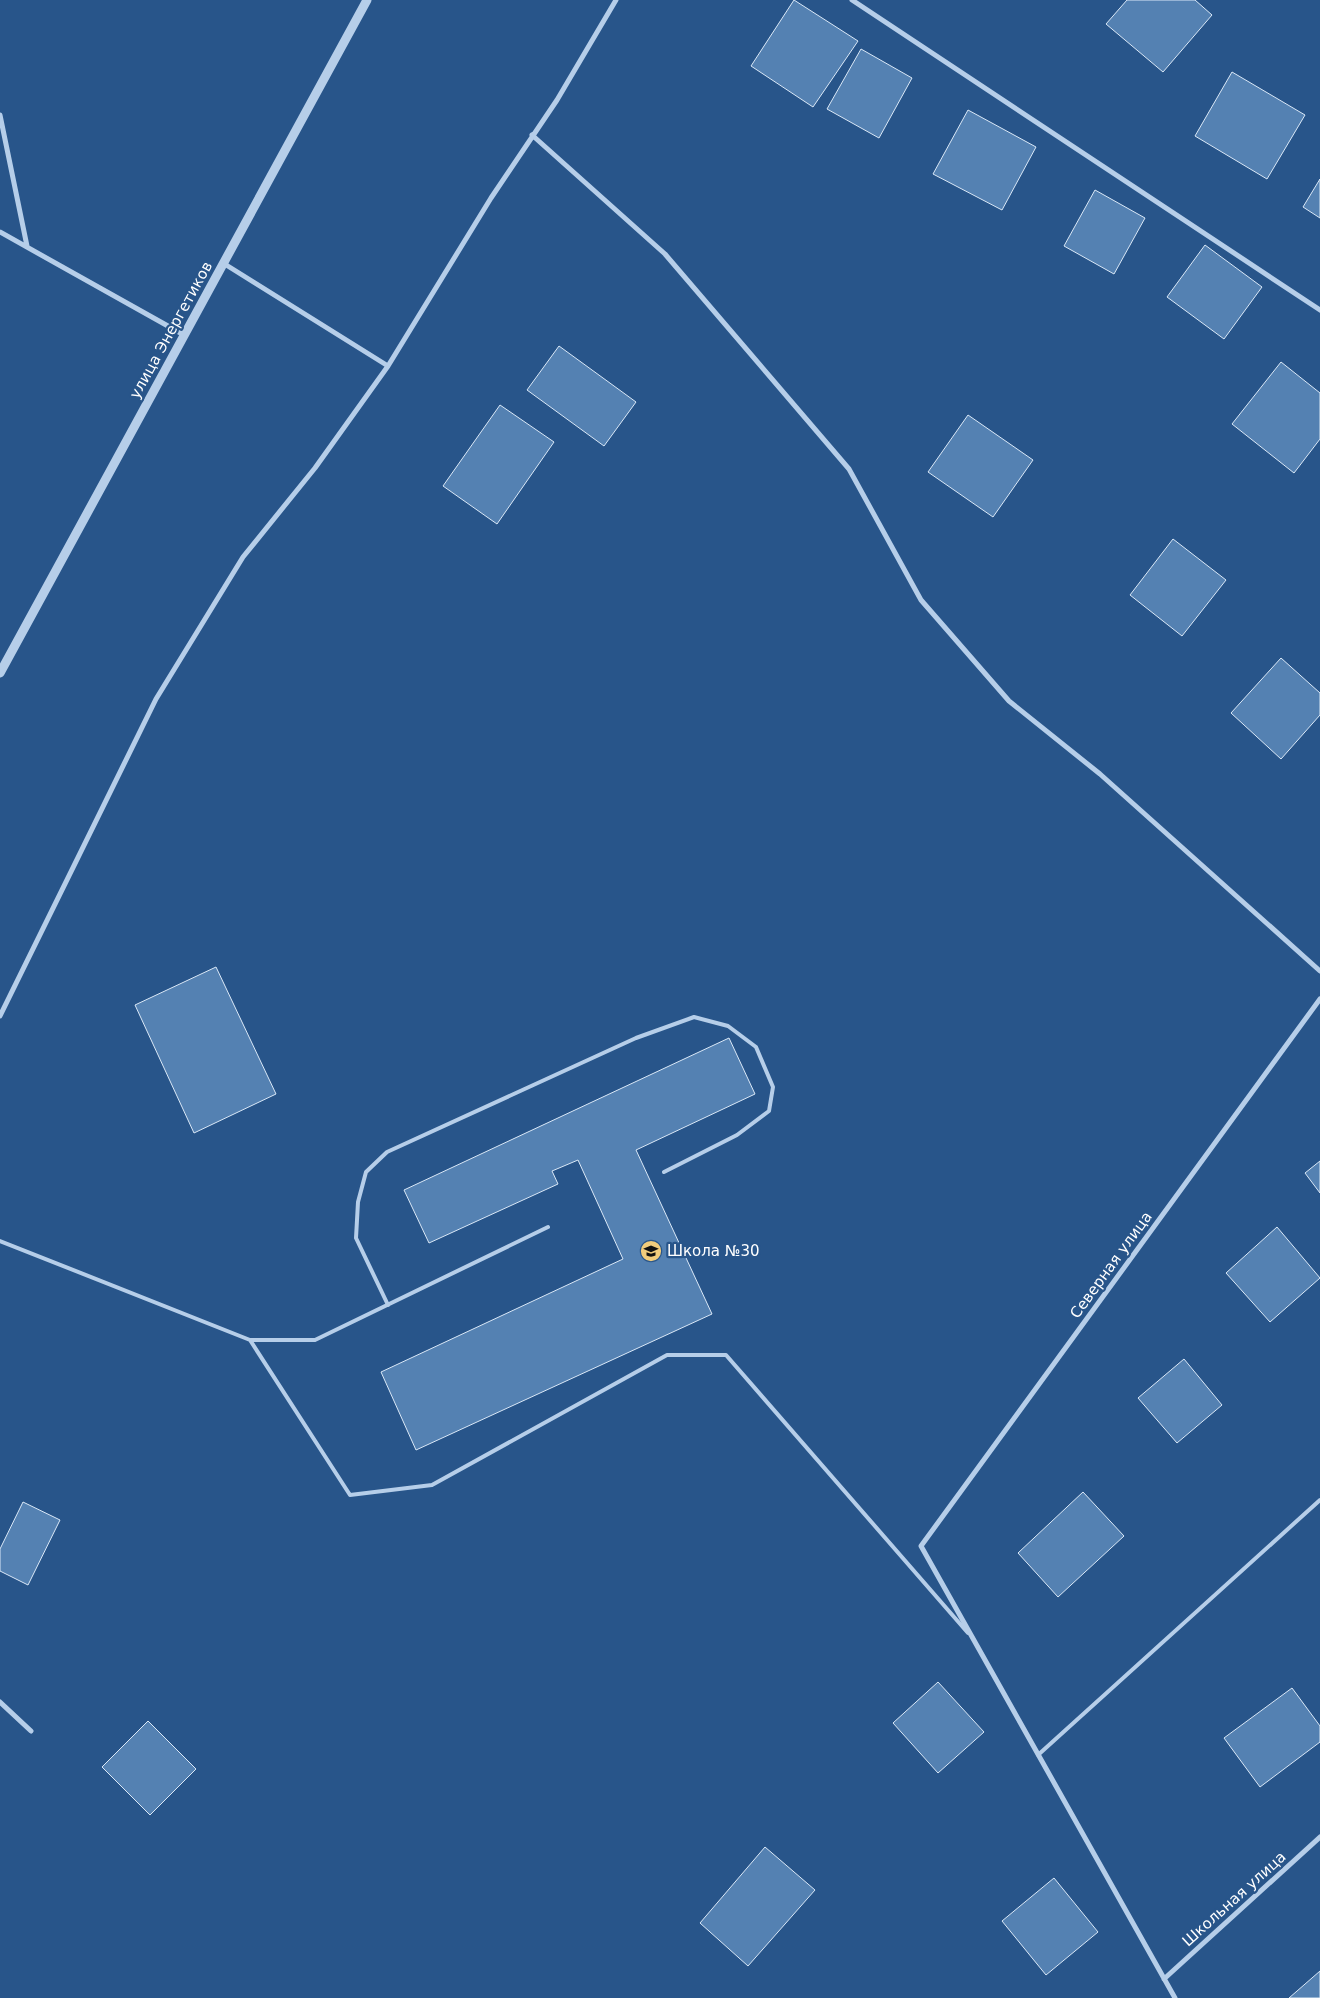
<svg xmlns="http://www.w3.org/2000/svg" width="1320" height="1998" viewBox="0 0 1320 1998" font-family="'DejaVu Sans',sans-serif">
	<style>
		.building { fill: #5481b2; stroke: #dae8f7 }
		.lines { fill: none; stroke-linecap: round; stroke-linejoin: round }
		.service { stroke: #b6cee9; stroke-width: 4 }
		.minor { stroke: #b6cee9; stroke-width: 5 }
		.tertiary { stroke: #b6cee9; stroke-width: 9 }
		.labels { text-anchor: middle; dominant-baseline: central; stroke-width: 4.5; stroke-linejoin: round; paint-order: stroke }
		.street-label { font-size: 15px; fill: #fff; stroke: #28558a }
		.poi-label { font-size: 15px; fill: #fff; stroke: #28558a; text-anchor: start }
	</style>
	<rect width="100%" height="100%" fill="#28558a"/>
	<path class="building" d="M794 0 858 41 813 107 751 66Z
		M1127 0H1195L1212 15 1163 72 1106 24Z
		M861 49 912 78 879 138 827 109Z
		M1232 72 1305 115 1267 179 1195 136Z
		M968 110 1036 147 1002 210 933 174Z
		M1320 179V218L1303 207Z
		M1095 190 1145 218 1114 274 1064 246Z
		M1205 245 1262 287 1224 339 1167 297Z
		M559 346 636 402 604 446 527 390Z
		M1281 362 1320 393V439L1294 473 1232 424Z
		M500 405 554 442 497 524 443 486Z
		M968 415 1033 460 993 517 928 472Z
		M1173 539 1226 580 1182 636 1130 595Z
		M1281 658 1320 693V715L1281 759 1231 713Z
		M216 967 276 1094 194 1133 135 1005Z
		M729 1038 755 1094 636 1150 712 1314 416 1450 381 1372 623 1259 578 1160 552 1171 558 1184 429 1243 404 1190Z
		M1320 1161V1193L1305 1173Z
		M1277 1227 1320 1278 1270 1322 1226 1273Z
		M1184 1359 1222 1405 1177 1443 1138 1398Z
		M1083 1492 1124 1536 1058 1597 1018 1553Z
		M23 1502 60 1520 28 1585 0 1571V1549Z
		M938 1682 984 1732 938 1773 893 1723Z
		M1292 1688 1320 1726V1742L1260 1787 1224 1738Z
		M148 1721 196 1769 150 1815 102 1767Z
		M765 1847 815 1890 748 1966 700 1923Z
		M1054 1878 1098 1932 1046 1975 1002 1921Z
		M1320 1971V1998H1289Z"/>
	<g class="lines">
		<path class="service" d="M0 1241 250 1340 350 1495 432 1485 667 1355H726L968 1633
			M388 1305 356 1238 358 1202 366 1172 387 1152 636 1038 694 1017 728 1026 756 1047 773 1087 769 1111 737 1135 664 1172
			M250 1340H315L548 1227
			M1038 1755 1320 1500"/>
		<path class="minor" d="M852 0 1320 310
			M0 115 27 246
			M532 135 665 254 849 469 921 600 1009 701 1100 774 1320 971
			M0 232 184 335
			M223 263 388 366 491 198 557 100 616 0
			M0 1016 156 699 243 557 315 468 388 366
			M0 1702 31 1731
			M1164 1979 1320 1837
			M1175 1998 921 1546 1320 999"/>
		<path class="tertiary" d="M0 673 367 0"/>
	</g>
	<defs>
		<g id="school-disc" transform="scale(1.125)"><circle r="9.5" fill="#f1cc7c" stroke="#28558a"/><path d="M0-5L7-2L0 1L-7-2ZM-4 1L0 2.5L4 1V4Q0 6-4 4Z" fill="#111"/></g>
	</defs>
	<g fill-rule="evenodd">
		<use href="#school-disc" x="651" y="1251"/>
	</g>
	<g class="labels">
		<g class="street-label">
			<text transform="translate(171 330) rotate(-61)">улица Энергетиков</text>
			<text transform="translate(1111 1265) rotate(-54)">Северная улица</text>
			<text transform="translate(1234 1899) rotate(-42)">Школьная улица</text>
		</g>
		<g class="poi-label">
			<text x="667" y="1251">Школа №30</text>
		</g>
	</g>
</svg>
